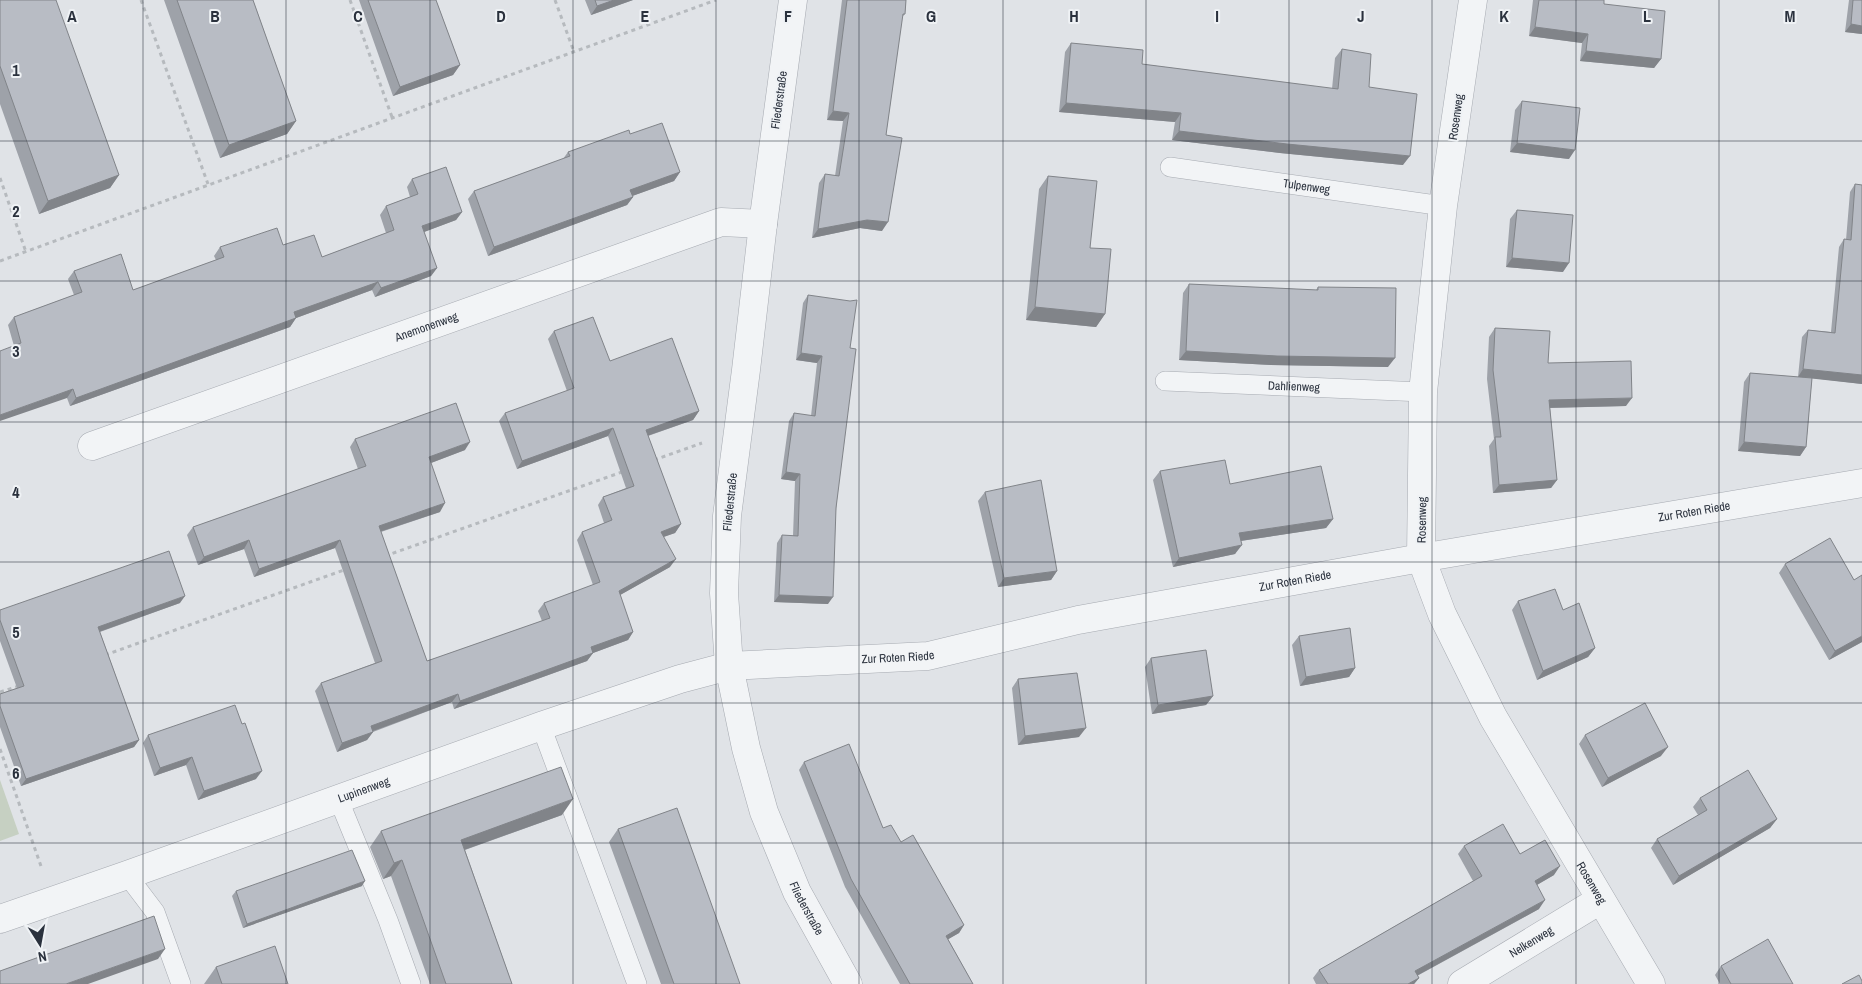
<svg xmlns="http://www.w3.org/2000/svg" width="1862" height="984" viewBox="0 0 1862 984" font-family="'Archivo Narrow',sans-serif">
	<style>
		.green { fill: #c6d0c2 }
		.lines { fill: none; stroke-linecap: round; stroke-linejoin: round }
		.lane-casing { stroke: #a6aab1; stroke-width: 20 }
		.street-casing { stroke: #a6aab1; stroke-width: 29 }
		.path { stroke: #b6babe; stroke-width: 3; stroke-dasharray: 4 4; stroke-linecap: butt }
		.lane { stroke: #f2f4f6; stroke-width: 19 }
		.street { stroke: #f2f4f6; stroke-width: 28 }
		.wall { fill: #9ea2a9 }
		.shaded-wall { fill: #818489 }
		.building { fill: #b8bcc4; stroke: #818489 }
		.grid { fill: none; stroke: #2a313d; stroke-width: 1; stroke-opacity: 0.55 }
		.labels { text-anchor: middle; dominant-baseline: central; stroke-width: 4; stroke-linejoin: round; paint-order: stroke }
		.street-label { font-size: 12px; fill: #2a313d; stroke: #eff2f5 }
		.grid-label { font-size: 16px; text-anchor: middle; font-weight: bold; fill: #2a313d; stroke: #eff2f5; stroke-width: 4; stroke-linejoin: round; paint-order: stroke }
	</style>
	<rect width="100%" height="100%" fill="#e0e3e7"/>
	<path class="green" d="M0 780 19 834 0 841Z"/>
	<g class="lines">
		<g class="lane-casing">
			<g id="lane">
				<path id="s1" d="M1170 167 1443 206"/>
				<path id="s2" d="M1165 381 1423 392"/>
				<path d="M541 726 637 984"/>
				<path d="M338 798 388 920 411 984"/>
				<path d="M127 875 155 912 181 984"/>
			</g>
		</g>
		<g class="street-casing">
			<g id="street">
				<path id="s3" d="M793 0 763 224 746 370 727 516 724 593 729 666 746 748 764 812 797 892 848 984"/>
				<path id="s4" d="M1473 0 1443 206 1423 392 1421 558 1442 614 1493 717 1651 984"/>
				<path id="s5" d="M92 446 721 222 763 224"/>
				<path id="s6" d="M0 919 127 875 541 726 680 679 729 666 928 656 1078 620 1421 558 1862 483"/>
				<path id="s7" d="M1462 984 1600 900"/>
			</g>
		</g>
		<path class="path" d="M141 0 208 184
			M350 0 392 117
			M555 0 574 52
			M0 178 26 252
			M0 261 716 0
			M654 460 702 443
			M385 556 622 472
			M105 655 344 570
			M0 692 19 686
			M0 749 42 869"/>
		<use href="#lane" class="lane"/>
		<use href="#street" class="street"/>
	</g>
	<path class="wall" d="M0 0 119 175 110 188 39 214 0 104Z
		M164 0H253L296 121 287 134 220 158Z
		M359 0H436L460 65 453 75 393 96Z
		M585 0H633L591 15Z
		M842 0H906L905 14 902 17 886 135 882 231 860 228 812 238 819 183 825 174 835 176 843 121 827 120Z
		M1533 0H1604V4L1661 59 1654 68 1580 61 1582 43 1529 36Z
		M1849 0H1862V34L1845 32Z
		M1071 43 1142 64 1332 89 1335 58 1342 49 1369 87 1403 165 1280 153 1172 140 1175 122 1059 112 1065 52Z
		M1522 101 1569 159 1510 152 1515 110Z
		M630 134 680 172 674 181 632 196 633 197 627 205 488 256 468 199 474 191 563 159 568 152Z
		M1048 176 1090 248 1105 314 1096 327 1026 320 1039 189Z
		M412 179 462 212 456 220 424 232 437 268 431 276 375 297 372 290 296 318 290 327 70 406 67 398 14 346 8 325 14 317 74 295 68 279 74 271 133 290 216 260 214 256 220 247 283 245 322 257 386 233 380 215 386 206 410 197 407 187Z
		M1855 184 1862 185V384L1812 378 1806 447 1800 456 1738 451 1744 382 1750 373 1798 377 1802 337 1808 330 1831 332 1839 247 1844 239 1846 240 1850 192Z
		M1517 210 1563 272 1506 267 1510 219Z
		M1189 284 1316 290 1318 287 1388 367 1271 365 1179 360 1183 293Z
		M808 295 850 348 828 604 774 602 777 543 782 535 793 536 795 481 781 479 789 421 794 413 811 416 817 363 796 360 803 303Z
		M1495 328 1548 363 1626 406 1550 408 1557 480 1551 488 1493 493 1489 446 1494 439 1487 379 1489 337Z
		M554 331 699 411 693 420 648 436 681 524 675 533 663 537 670 567 620 595 633 632 628 640 593 653 587 661 532 681 454 709 452 702 373 732 367 740 337 752 315 691 321 683 375 663 335 548 254 577 244 549 198 565 187 535 193 527 358 469 350 447 355 439 465 450 431 463 440 512 381 532 427 661 542 621 538 611 544 603 593 585 577 540 582 532 604 523 598 505 603 497 626 488 608 436 517 469 499 421 505 413 567 391 548 339Z
		M1160 471 1230 484 1333 519 1326 528 1241 541 1235 554 1173 567 1153 480Z
		M985 492 1057 571 1051 580 998 587 978 501Z
		M1785 564 1862 642 1829 660 1779 573Z
		M1518 601 1563 610 1595 648 1588 657 1537 680 1512 610Z
		M180 603 100 632 139 740 134 747 21 786 0 727V694L17 688 0 641V610Z
		M1299 636 1355 668 1349 677 1300 686 1292 645Z
		M1151 658 1213 696 1206 705 1152 714 1145 667Z
		M1018 679 1079 737 1018 745 1012 688Z
		M242 724 256 779 198 800 186 765 154 776 143 743 148 735Z
		M1585 735 1661 756 1602 787 1579 744Z
		M804 762 883 828 901 842 964 925 959 933 948 939 973 984H900L845 887 799 770Z
		M1700 798 1777 819 1770 828 1673 885 1651 848 1657 839 1698 815 1693 807Z
		M562 815 465 850 512 984H430L391 876 383 879 370 847 381 831Z
		M618 829 740 984H661L609 842Z
		M1464 846 1520 854 1554 875 1537 885 1539 909 1417 976 1419 978 1414 984H1316L1313 978 1319 970 1473 881 1458 854Z
		M362 886 243 928 232 896 236 891Z
		M1721 966 1793 984H1720L1715 975Z
		M216 967 288 984H204Z"/>
	<path class="shaded-wall" d="M614 0H633L591 15 597 6Z
		M1851 24 1862 26V34L1845 32Z
		M1535 27 1588 34 1582 43 1529 36Z
		M1586 51 1661 59 1654 68 1580 61Z
		M460 65 453 75 393 96 400 87Z
		M1066 103 1181 113 1175 122 1059 112Z
		M833 111 849 113 843 121 827 120Z
		M296 121 287 134 220 158 229 145Z
		M1179 131 1410 156 1403 165 1280 153 1172 140Z
		M1517 143 1575 150 1569 159 1510 152Z
		M680 172 674 181 624 199 630 190Z
		M119 175 110 188 39 214 48 201Z
		M633 197 627 205 488 256 494 247Z
		M462 212 456 220 416 235 422 226Z
		M867 220 888 222 882 231 860 228 812 238 818 229Z
		M1512 258 1569 263 1563 272 1506 267Z
		M437 268 431 276 375 297 381 288Z
		M378 282 372 290 288 321 294 312Z
		M1035 307 1105 314 1096 327 1026 320Z
		M296 318 290 327 70 406 76 398Z
		M1186 351 1395 358 1388 367 1271 365 1179 360Z
		M801 353 822 356 817 363 796 360Z
		M1803 369 1862 375V384L1798 377Z
		M73 389 67 398 0 421V415Z
		M1632 398 1626 406 1543 408 1549 400Z
		M699 411 693 420 641 438 646 430Z
		M613 428 608 436 517 469 522 461Z
		M470 442 465 450 423 466 429 457Z
		M1744 442 1806 447 1800 456 1738 451Z
		M786 472 800 474 795 481 781 479Z
		M1557 480 1551 488 1493 493 1499 485Z
		M445 503 440 512 373 534 379 526Z
		M1333 519 1326 528 1233 542 1239 533Z
		M681 524 675 533 655 540 661 532Z
		M249 540 244 549 198 565 204 557Z
		M340 540 335 548 254 577 259 569Z
		M1242 545 1235 554 1173 567 1179 558Z
		M676 559 670 567 613 599 619 591Z
		M1057 571 1051 580 998 587 1004 578Z
		M779 595 833 597 828 604 774 602Z
		M185 596 180 603 93 634 98 627Z
		M633 632 628 640 585 656 591 647Z
		M1862 636V642L1829 660 1835 651Z
		M1595 648 1588 657 1537 680 1543 671Z
		M593 653 587 661 454 709 460 701Z
		M1355 668 1349 677 1300 686 1306 677Z
		M458 694 452 702 365 734 371 726Z
		M1213 696 1206 705 1152 714 1158 705Z
		M1086 728 1079 737 1018 745 1025 736Z
		M373 732 367 740 337 752 342 743Z
		M139 740 134 747 21 786 26 779Z
		M1668 747 1661 756 1602 787 1608 778Z
		M192 757 186 765 154 776 160 768Z
		M262 771 256 779 198 800 204 791Z
		M573 799 562 815 450 855 461 840Z
		M1777 819 1770 828 1673 885 1679 876Z
		M402 860 391 876 383 879 394 863Z
		M1560 866 1554 875 1528 890 1535 881Z
		M365 881 362 886 243 928 247 924Z
		M1545 900 1539 909 1409 980 1415 971Z
		M964 925 959 933 940 944 946 936Z
		M165 949 158 959 88 984H66Z
		M1419 978 1414 984H1408Z"/>
	<path class="building" d="M0 0H56L119 175 48 201 0 66Z
		M177 0H253L296 121 229 145Z
		M368 0H436L460 65 400 87Z
		M595 0H614L597 6Z
		M847 0H906L905 14H903L886 135 902 138 888 222 867 220 818 229 825 174 839 176 849 113 833 111Z
		M1539 0H1604V4L1665 11 1661 59 1586 51 1588 34 1535 27Z
		M1853 0H1862V26L1851 24Z
		M1071 43 1143 50 1142 64 1338 89 1342 49 1371 54 1369 87 1417 94 1410 156 1287 144 1179 131 1181 113 1066 103Z
		M1522 101 1580 108 1575 150 1517 143Z
		M662 123 680 172 630 190 633 197 494 247 474 191 570 156 568 152 629 130 630 134Z
		M446 167 462 212 422 226 437 268 381 288 378 282 294 312 296 318 76 398 73 389 0 415V351L21 343 14 317 82 292 74 271 121 254 133 290 224 257 220 247 277 228 283 245 314 235 322 257 394 230 386 206 418 194 412 179Z
		M1048 176 1097 181 1090 248 1111 249 1105 314 1035 307Z
		M1855 184 1862 185V375L1803 369 1808 330 1835 333 1844 239 1851 240Z
		M1517 210 1573 215 1569 263 1512 258Z
		M1189 284 1318 290V287L1396 288 1395 358 1277 356 1186 351Z
		M808 295 850 301 857 300 850 348 856 349 836 508 833 597 779 595 782 535 798 536 800 474 786 472 794 413 815 416 822 356 801 353Z
		M593 317 610 361 672 338 699 411 646 430 681 524 661 532 676 559 619 591 633 632 591 647 593 653 538 673 460 701 458 694 371 726 373 732 342 743 321 683 382 661 340 540 259 569 249 540 204 557 193 527 366 466 355 439 456 403 470 442 429 457 445 503 379 526 427 661 550 618 544 603 600 582 582 532 612 520 603 497 634 486 613 428 522 461 505 413 574 388 554 331Z
		M1495 328 1550 331 1548 363 1631 361 1632 398 1549 400 1557 480 1499 485 1495 437H1501L1493 370Z
		M1750 373 1812 378 1806 447 1744 442Z
		M1225 460 1230 484 1321 466 1333 519 1239 533 1242 545 1179 558 1160 471Z
		M1041 480 1057 571 1004 578 985 492Z
		M1830 538 1854 580 1862 575V636L1835 651 1785 564Z
		M169 551 185 596 98 627 139 740 26 779 0 706V694L24 686 0 620V610Z
		M1555 589 1563 610 1579 603 1595 648 1543 671 1518 601Z
		M1350 628 1355 668 1306 677 1299 636Z
		M1206 650 1213 696 1158 705 1151 658Z
		M1077 673 1086 728 1025 736 1018 679Z
		M1645 703 1668 747 1608 778 1585 735Z
		M235 705 242 724 245 723 262 771 204 791 192 757 160 768 148 735Z
		M849 744 883 828 891 825 901 842 913 835 964 925 946 936 973 984H910L851 879 804 762Z
		M561 767 573 799 461 840 512 984H446L402 860 394 863 381 831Z
		M1748 770 1777 819 1679 876 1657 839 1707 810 1700 798Z
		M677 808 740 984H674L618 829Z
		M1503 824 1520 854 1545 840 1560 866 1535 881 1545 900 1415 971 1419 978 1408 984H1328L1319 970 1482 876 1464 846Z
		M352 850 365 881 247 924 236 891Z
		M154 916 165 949 66 984H0V971Z
		M1768 939 1793 984H1731L1721 966Z
		M275 946 288 984H222L216 967Z
		M1859 975 1862 981V984H1842Z"/>
	<path class="grid" d="M143 0V984M286 0V984M430 0V984M573 0V984M716 0V984M859 0V984M1003 0V984M1146 0V984M1289 0V984M1432 0V984M1576 0V984M1719 0V984M0 141H1862M0 281H1862M0 422H1862M0 562H1862M0 703H1862M0 843H1862"/>
	<g class="labels">
		<g class="street-label">
			<text transform="translate(779 100) rotate(-82)">Fliederstraße</text>
			<text transform="translate(1456 117) rotate(-82)">Rosenweg</text>
			<text stroke="none"><textPath href="#s1" startOffset="138">Tulpenweg</textPath></text>
			<text stroke="none"><textPath href="#s5" startOffset="355">Anemonenweg</textPath></text>
			<text stroke="none"><textPath href="#s2" startOffset="129">Dahlienweg</textPath></text>
			<text transform="translate(730 502) rotate(-84)">Fliederstraße</text>
			<text stroke="none"><textPath href="#s6" startOffset="1751">Zur Roten Riede</textPath></text>
			<text transform="translate(1422 520) rotate(-89)">Rosenweg</text>
			<text stroke="none"><textPath href="#s6" startOffset="1346">Zur Roten Riede</textPath></text>
			<text stroke="none"><textPath href="#s6" startOffset="941">Zur Roten Riede</textPath></text>
			<text stroke="none"><textPath href="#s6" startOffset="386">Lupinenweg</textPath></text>
			<text stroke="none"><textPath href="#s4" startOffset="929">Rosenweg</textPath></text>
			<text stroke="none"><textPath href="#s3" startOffset="926">Fliederstraße</textPath></text>
			<text stroke="none"><textPath href="#s7" startOffset="81">Nelkenweg</textPath></text>
		</g>
	</g>
	<g class="grid-label">
		<text x="72" y="22">A</text>
		<text x="215" y="22">B</text>
		<text x="358" y="22">C</text>
		<text x="501" y="22">D</text>
		<text x="645" y="22">E</text>
		<text x="788" y="22">F</text>
		<text x="931" y="22">G</text>
		<text x="1074" y="22">H</text>
		<text x="1217" y="22">I</text>
		<text x="1361" y="22">J</text>
		<text x="1504" y="22">K</text>
		<text x="1647" y="22">L</text>
		<text x="1790" y="22">M</text>
		<text x="16" y="76">1</text>
		<text x="16" y="217">2</text>
		<text x="16" y="357">3</text>
		<text x="16" y="498">4</text>
		<text x="16" y="638">5</text>
		<text x="16" y="779">6</text>
	</g>
	<g transform="translate(40 944) rotate(169)" stroke="#eff2f5" stroke-width="4" paint-order="stroke">
	<path d="M0-4L9 19L0 12L-9 19Z" fill="#2a313d"/>
	<text y="-8" font-size="14" font-weight="bold" text-anchor="middle" fill="#2a313d">N</text>
	</g>
</svg>
